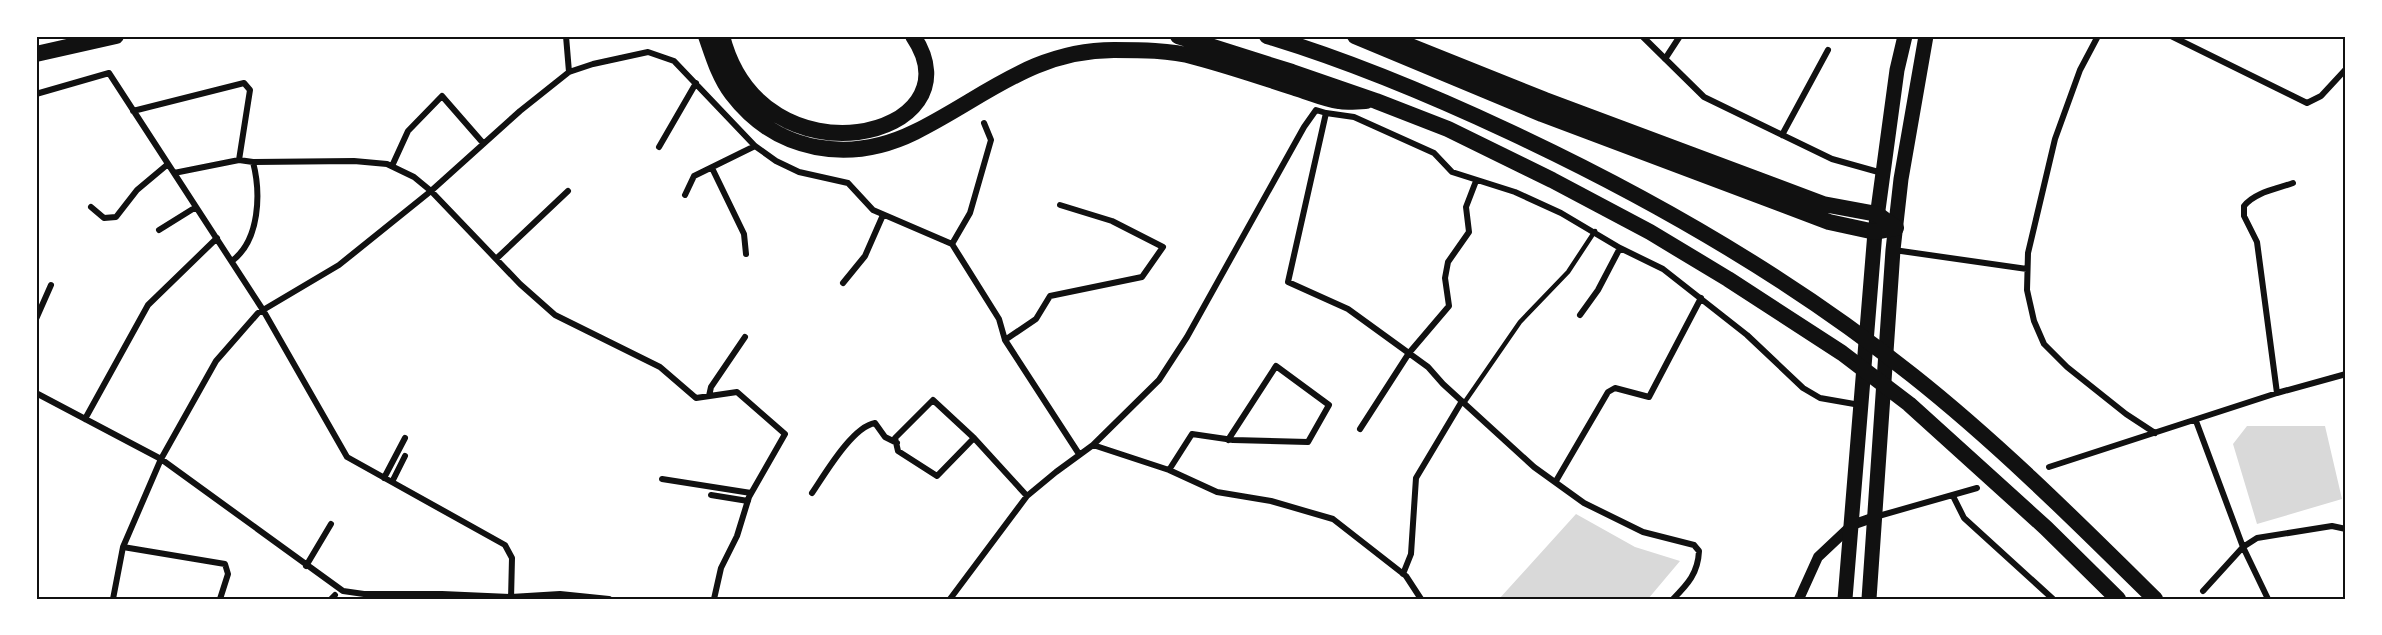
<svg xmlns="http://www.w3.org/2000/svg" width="2382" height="635" viewBox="0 0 2382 635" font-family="'Sofia Sans Condensed',sans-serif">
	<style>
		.water { fill: #d9d9d9 }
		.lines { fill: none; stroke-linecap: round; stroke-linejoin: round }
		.service { stroke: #111; stroke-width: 4.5 }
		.minor { stroke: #111; stroke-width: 6 }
		.tertiary { stroke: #111; stroke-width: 10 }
		.trunk { stroke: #111; stroke-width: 15 }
		.motorway { stroke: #111; stroke-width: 16 }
		.neatline { fill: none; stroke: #111; stroke-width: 2 }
	</style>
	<rect width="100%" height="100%" fill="#fff"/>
	<path class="water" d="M2247 426H2325L2342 499 2257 524 2233 444Z
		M1576 514 1635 547 1680 561 1648 599H1499Z"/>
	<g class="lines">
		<path class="service" d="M1464 403 1520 322 1568 272 1595 231"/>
		<path class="minor" d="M566 36 569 72
			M1642 36 1704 97 1832 159 1882 173
			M2098 36 2080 70 2055 139 2028 253 2027 290 2034 321 2044 344 2067 367 2126 414 2155 433
			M2171 36 2307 103 2321 96 2346 69
			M1665 59 1680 36
			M36 94 109 73 263 310 347 457 505 545 512 558 511 599
			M133 111 244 83 250 90 239 160 174 173
			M1782 135 1828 50
			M659 147 696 83
			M239 160 253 162 354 161 387 164 414 177 431 191 520 284 555 315 660 367 696 398 737 392 785 434 749 497 737 536 721 568 714 599
			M392 166 408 131 442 96 483 143
			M712 168 744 234 746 254
			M685 195 694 176 755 146
			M91 207 104 218 116 217 137 190 168 164
			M159 230 196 207
			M952 244 970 213 991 140 984 123
			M1894 250 2027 269
			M496 259 568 191
			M232 261C260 240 261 193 253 162
			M843 283 865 256 883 215
			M1580 315 1598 290 1620 248
			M36 319 51 285
			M1005 340 1036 319 1050 296 1142 277 1163 247 1112 221 1060 205
			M36 393 161 459 343 591 364 594H442L511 597 560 594 609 599
			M2277 393 2257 242 2244 216V206C2255 192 2277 189 2293 183
			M709 396 711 387 745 337
			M85 419 148 305 217 238
			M2196 421 2243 547 2268 599
			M1360 429 1409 353 1449 306 1445 278 1448 262 1469 232 1466 207 1476 181
			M974 438 937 476 898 451 895 438 933 400 974 438 1027 496
			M1093 445 1169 470 1217 492 1271 501 1333 519 1406 576 1421 599
			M2049 467 2277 393 2346 374
			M1169 470 1192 434 1233 440 1308 442 1329 405 1276 366 1228 440
			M384 478 405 438
			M662 479 751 493
			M1556 481 1608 392 1615 388 1649 397 1701 298
			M392 482 405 456
			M812 493C825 474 852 427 875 423L885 437 897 443
			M711 495 748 501
			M1953 496 1964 518 2053 599
			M1875 517 1977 488
			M123 547 225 564 228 574 220 599
			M306 566 331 524
			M1403 574 1411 554 1416 478 1462 401
			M2203 591 2243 547 2257 538 2332 526 2346 529
			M113 599 123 547 161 459 216 361 258 313 339 265 431 191 520 111 569 72 593 64 648 52 674 61 755 146 776 161 799 172 848 183 873 210 952 244 999 319 1005 340 1079 454
			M331 599 335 595
			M950 599 1027 496 1056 472 1093 445 1159 380 1187 337 1304 127 1316 110 1326 113
			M1673 599C1688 584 1698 573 1699 551L1694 545 1643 532 1584 503 1534 467 1443 384 1428 367 1348 309 1288 282 1326 113 1354 117 1434 153 1452 172 1515 192 1561 213 1620 248 1663 269 1747 335 1803 388 1820 398 1860 405"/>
		<path class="tertiary" d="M1799 599 1818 557 1852 525 1875 517"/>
		<path class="trunk" d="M1845 599 1875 232 1897 70 1905 36
			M1869 599 1893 250 1901 179 1926 36"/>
		<path class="motorway" d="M706 36C713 56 719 77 732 94 777 153 850 164 915 132 984 98 1032 50 1114 50 1140 50 1170 50 1195 57 1229 66 1262 77 1295 88 1309 92 1324 99 1339 101 1347 103 1357 101 1366 101
			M722 36C761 190 982 138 913 36
			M1178 36 1292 72 1376 101 1448 129 1552 180 1650 232 1728 279 1842 353 1909 404 2046 528 2118 599
			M1267 36C1350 61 1431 95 1510 132 1651 198 1789 277 1912 375 1998 443 2077 522 2155 599
			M1355 36 1542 114 1829 222 1875 232 1896 228
			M1385 36 1545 100 1823 204 1877 214 1896 228
			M36 54 116 36"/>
	</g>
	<rect width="2382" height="635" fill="none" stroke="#ffffff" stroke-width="75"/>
	<rect x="38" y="38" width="2306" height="560" class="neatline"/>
</svg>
